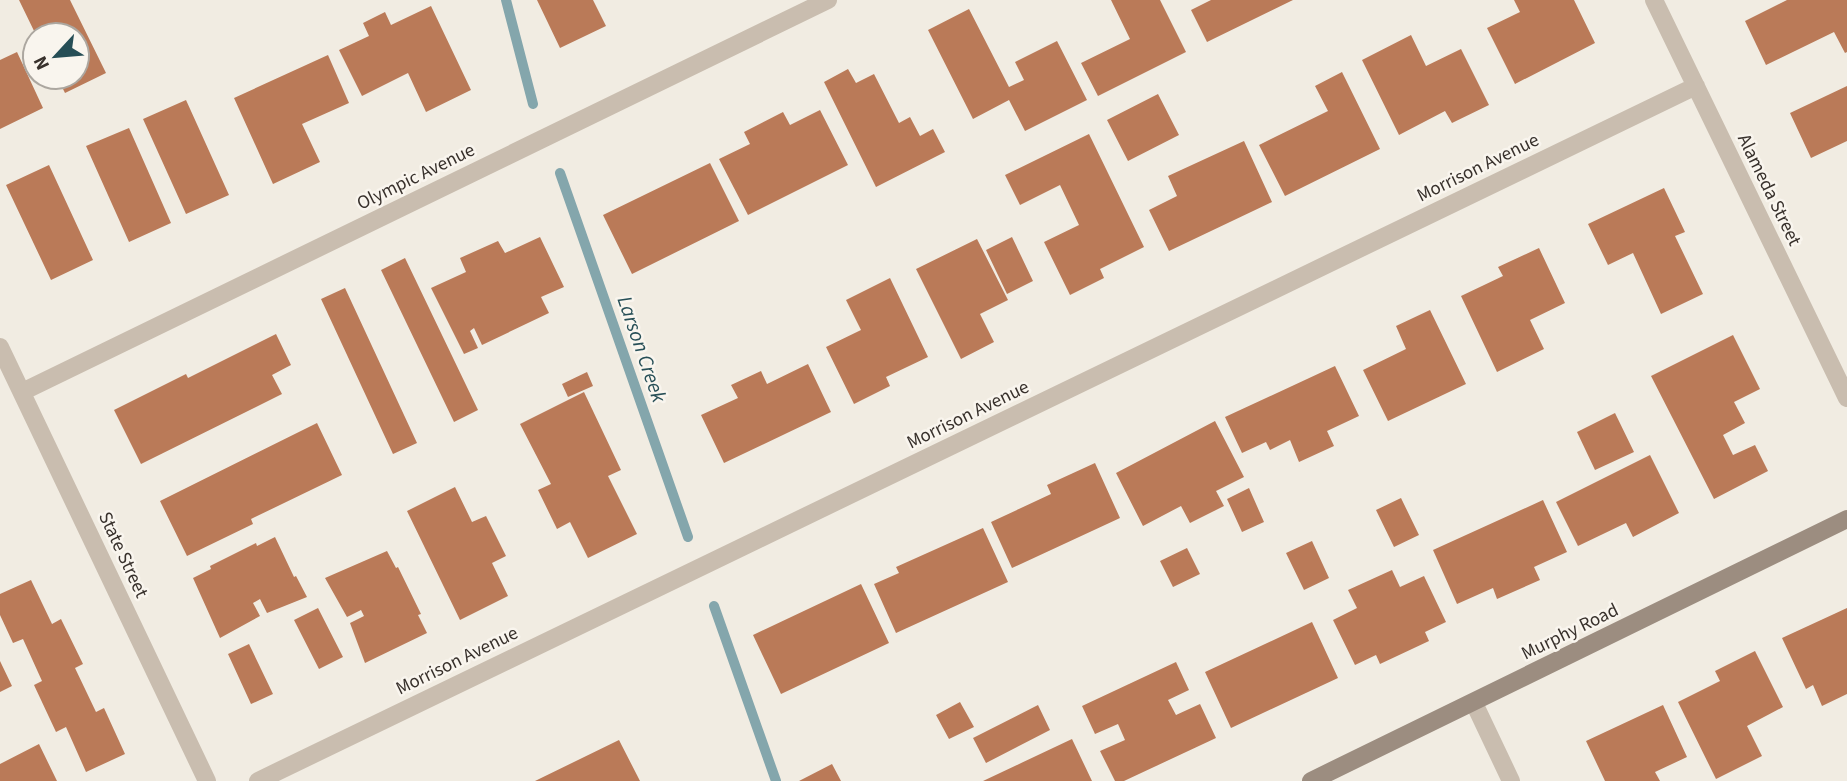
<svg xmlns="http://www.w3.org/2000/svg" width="1847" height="781" viewBox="0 0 1847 781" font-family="'Source Sans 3',sans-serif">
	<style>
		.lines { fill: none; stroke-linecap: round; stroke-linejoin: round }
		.stream { stroke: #84a6ac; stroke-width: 10 }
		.building { fill: #ba7a58 }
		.street { stroke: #c9bdaf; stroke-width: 18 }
		.secondary { stroke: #9c8d80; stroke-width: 18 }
		.labels { text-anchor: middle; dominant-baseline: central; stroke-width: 5; stroke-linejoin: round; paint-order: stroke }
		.street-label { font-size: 19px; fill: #38312c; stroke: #f9f5ee }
		.water-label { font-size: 21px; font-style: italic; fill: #264e56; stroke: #f9f5ee }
	</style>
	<rect width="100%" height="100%" fill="#f1ece2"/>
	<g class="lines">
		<path class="stream" d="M506 0 533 104
			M560 173 688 537
			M714 606 776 781"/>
	</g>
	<path class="building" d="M19 0H70L106 73 65 93 57 77H77V35H36Z
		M537 0H593L606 26 560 48Z
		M1111 0H1160L1186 52 1098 96 1081 63 1130 39Z
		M1211 0H1293L1207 42 1191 10Z
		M1514 0H1574L1595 43 1515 84 1487 28 1520 12Z
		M1787 0H1847V52L1845 53 1834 32 1766 65 1745 21Z
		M431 6 471 90 426 112 408 73 362 96 339 50 369 36 363 23 385 12 391 25Z
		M969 9 1009 87 1024 80 1015 62 1057 41 1087 100 1025 131 1009 100 973 119 928 30Z
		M1411 35 1426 66 1461 49 1489 105 1452 123 1445 111 1399 135 1362 60Z
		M17 52 43 108 0 129V60Z
		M328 55 349 103 302 124 320 162 273 184 234 98Z
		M848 69 856 83 874 74 899 123 910 117 920 136 933 129 945 152 876 187 824 82Z
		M1342 72 1380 149 1285 196 1259 145 1328 111 1315 86Z
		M1847 86V141L1811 158 1790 113Z
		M1158 94 1179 135 1128 161 1107 120Z
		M186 100 229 195 186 214 143 119Z
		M820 110 848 165 748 215 719 159 750 144 744 132 783 112 790 125Z
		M129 128 171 223 129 242 86 146Z
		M1089 134 1144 247 1100 269 1104 278 1070 295 1044 242 1079 225 1060 185 1020 205 1005 175Z
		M1244 141 1272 202 1169 251 1149 210 1177 196 1168 176Z
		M710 163 739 221 632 274 603 215Z
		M49 165 93 260 51 280 6 185Z
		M1664 188 1685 232 1675 236 1703 294 1661 314 1633 253 1608 265 1588 224Z
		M540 237 564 287 541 297 549 313 482 345 474 328 470 331 478 348 464 354 431 288 466 272 460 258 498 241 505 253Z
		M1012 237 1033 281 1007 294 986 250Z
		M977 239 1008 300 980 314 994 342 961 359 916 269Z
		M1539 248 1565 303 1530 320 1544 349 1497 372 1461 296 1503 276 1498 267Z
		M405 258 478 410 454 422 381 270Z
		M890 278 928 357 886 377 890 386 854 404 826 347 861 330 846 300Z
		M345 288 417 443 393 454 321 299Z
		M1430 310 1466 384 1388 421 1363 370 1406 349 1396 326Z
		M276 334 291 365 272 375 282 394 141 464 114 410 186 374 188 378Z
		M1733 335 1760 389 1734 402 1745 423 1723 435 1733 455 1755 445 1768 471 1714 499 1651 376Z
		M808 364 831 412 724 463 701 415 738 398 731 385 761 371 767 384Z
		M1335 366 1359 416 1327 431 1334 446 1299 462 1290 440 1270 450 1266 442 1242 453 1225 417Z
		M587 372 593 386 568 397 562 384Z
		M584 392 621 470 608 476 637 534 588 558 570 522 557 529 538 490 551 484 520 424Z
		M1615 413 1634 452 1595 470 1577 432Z
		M1215 421 1244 477 1216 491 1224 506 1190 523 1181 506 1143 526 1116 473Z
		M317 423 342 475 251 519 253 524 187 556 160 501Z
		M1650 455 1679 513 1633 537 1626 523 1578 546 1556 502Z
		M1095 463 1120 518 1012 568 991 522 1051 494 1047 485Z
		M455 487 472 522 486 516 506 556 492 563 508 596 460 620 407 511Z
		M1249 488 1264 522 1242 532 1227 499Z
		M1401 498 1419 535 1394 547 1376 510Z
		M1543 500 1567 552 1534 567 1540 580 1497 599 1493 588 1457 604 1433 550Z
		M983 528 1008 582 896 633 874 584 899 573 896 567Z
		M275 537 294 577 296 576 307 597 267 613 260 599 253 603 260 616 220 638 193 578 211 569 210 566 256 543 257 546Z
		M1312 541 1329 578 1304 590 1286 553Z
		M1187 548 1200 574 1173 587 1160 561Z
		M387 551 396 568 398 567 421 614 418 615 427 633 365 663 350 623 364 616 361 610 347 617 325 578Z
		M1392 570 1400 587 1424 576 1446 622 1425 632 1429 641 1380 664 1376 655 1355 665 1333 620 1357 608 1348 590Z
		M31 580 52 624 61 619 83 664 75 668 96 712 104 708 125 754 86 772 66 727 56 732 34 685 42 681 23 639 13 643 0 615V594Z
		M861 584 889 643 781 694 753 635Z
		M318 608 343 657 319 669 294 620Z
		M1847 608V694L1822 706 1813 685 1806 689 1782 638Z
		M1312 622 1338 678 1231 728 1205 672Z
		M249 644 273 694 251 704 228 654Z
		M1755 651 1783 707 1747 726 1762 756 1716 779 1678 702 1720 681 1715 671Z
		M0 661 12 686 0 692Z
		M1176 662 1189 690 1168 700 1176 715 1200 704 1216 738 1124 781H1115L1100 751 1125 740 1118 724 1095 734 1082 706Z
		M960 702 974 727 949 739 936 715Z
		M1038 705 1050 730 986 763 973 738Z
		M1663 705 1687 757 1655 772 1660 781H1605L1586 741Z
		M1072 739 1092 781H983Z
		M619 740 640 781H535Z
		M39 744 57 781H0V764Z
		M832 764 841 781H799Z"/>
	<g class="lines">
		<path class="street" d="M1654 0 1847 398
			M0 347 207 781
			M22 392 828 0
			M1474 703 1511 781
			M258 781 1696 86"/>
		<path class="secondary" d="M1311 781 1847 519"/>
	</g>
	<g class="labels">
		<g class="street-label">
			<text transform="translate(1478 168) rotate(-26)">Morrison Avenue</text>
			<text transform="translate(416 177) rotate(-26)">Olympic Avenue</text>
			<text transform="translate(1769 190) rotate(64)">Alameda Street</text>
			<text transform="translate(968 415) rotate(-26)">Morrison Avenue</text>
			<text transform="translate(123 555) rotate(65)">State Street</text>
			<text transform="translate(1570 632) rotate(-26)">Murphy Road</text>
			<text transform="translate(457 661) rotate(-26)">Morrison Avenue</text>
		</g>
		<g class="water-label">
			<text transform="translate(642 349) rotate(71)">Larson Creek</text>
		</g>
	</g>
	<g transform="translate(56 56) rotate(244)"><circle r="33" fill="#f9f5ee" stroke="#aca7a0" stroke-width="2"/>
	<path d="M0-5L12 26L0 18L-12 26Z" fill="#264e56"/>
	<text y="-10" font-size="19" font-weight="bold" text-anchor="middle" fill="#38312c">N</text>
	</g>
</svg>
